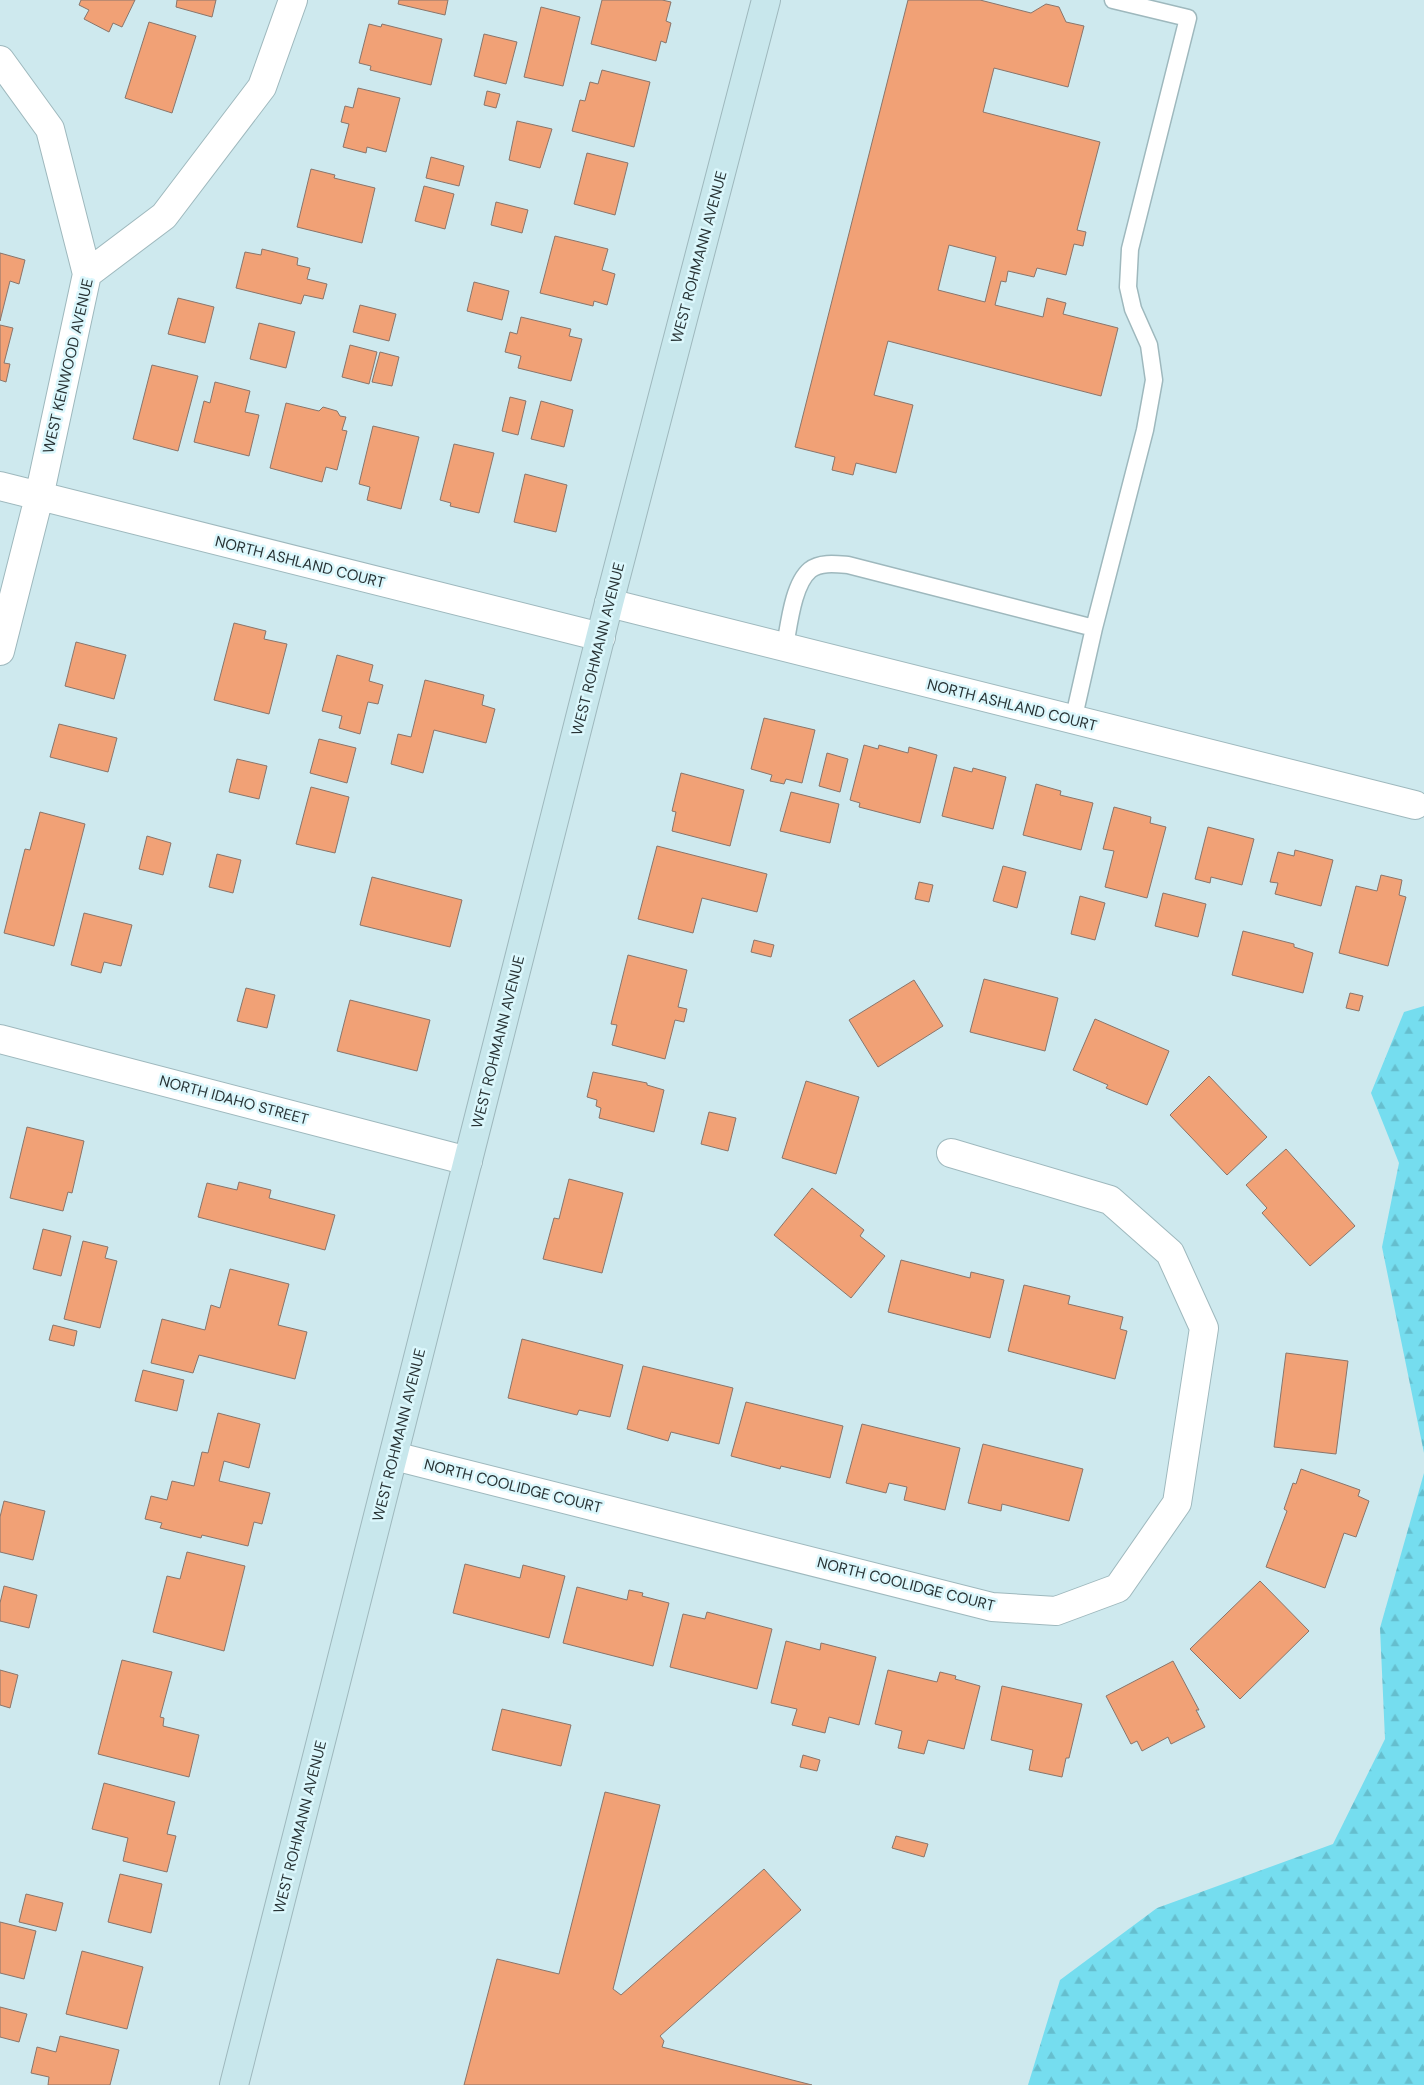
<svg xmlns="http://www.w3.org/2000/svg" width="1424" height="2085" viewBox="0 0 1424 2085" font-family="'DM Sans',sans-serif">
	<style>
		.forest { fill: url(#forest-firs) }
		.building { fill: #f1a176; stroke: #89756b; fill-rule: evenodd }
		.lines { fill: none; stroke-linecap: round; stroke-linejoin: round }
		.lane-casing { stroke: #9eb8bd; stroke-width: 19 }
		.street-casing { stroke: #9eb8bd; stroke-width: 30 }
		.secondary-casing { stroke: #9eb8bd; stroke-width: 30 }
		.lane { stroke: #fff; stroke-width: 16 }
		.street { stroke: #fff; stroke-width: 28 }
		.secondary { stroke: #c8e7ec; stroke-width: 28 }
		.labels { text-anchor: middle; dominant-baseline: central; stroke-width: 5; stroke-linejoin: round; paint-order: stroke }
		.street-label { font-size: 15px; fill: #283335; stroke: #dbf7fc }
	</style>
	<defs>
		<pattern id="forest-firs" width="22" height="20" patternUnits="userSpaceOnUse" patternTransform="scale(1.25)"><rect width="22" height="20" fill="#75ddef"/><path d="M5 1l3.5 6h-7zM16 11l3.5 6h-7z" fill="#65bece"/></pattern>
	</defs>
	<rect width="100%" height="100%" fill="#cee9ee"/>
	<path class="forest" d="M1424 1006V1453L1382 1247 1399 1163 1371 1093 1404 1012Z
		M1424 1473V2085H1028L1060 1980 1157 1908 1333 1844 1385 1739 1380 1628Z"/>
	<path class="building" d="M81 0H135L122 27 113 23 109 32 84 19 89 10 79 5Z
		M177 0H216L212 17 176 7Z
		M399 0H448L445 15 398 4Z
		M602 0H662L671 2 666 21 671 23 666 43 661 41 656 61 591 44Z
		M908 0H980L1031 13 1046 4 1059 7 1066 22 1084 26 1068 87 994 68 983 112 1100 142 1077 230 1086 232 1083 246 1074 244 1066 275 1037 268 1034 277 1008 271 1006 282 1001 281 995 305 1043 317 1047 298 1066 303 1063 314 1118 328 1101 396 888 341 874 395 913 405 896 473 856 463 853 475 832 470 835 457 795 447ZM949 245 996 257 985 302 938 290Z
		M541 7 580 17 563 86 524 77Z
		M149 22 196 36 172 113 125 98Z
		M369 24 381 27 382 24 442 39 431 85 370 70 371 66 359 63Z
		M484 34 517 42 506 84 474 76Z
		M602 70 650 82 634 147 572 131 580 100 585 101 590 82 598 84Z
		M358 88 400 98 386 152 367 147 366 153 343 147 349 124 341 122 345 106 353 108Z
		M487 91 500 94 496 108 484 105Z
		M517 121 552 129 540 168 509 160Z
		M587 153 628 163 615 215 574 204Z
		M431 157 464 166 459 186 426 178Z
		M311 169 335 175 334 178 375 188 362 243 297 227Z
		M424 186 454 194 445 229 415 221Z
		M496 202 528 210 522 233 491 225Z
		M555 236 608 249 602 270 615 274 607 305 594 301 593 306 540 293Z
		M262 249 298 258 297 265 310 268 307 279 327 284 323 299 304 295 301 304 236 288 245 252 261 255Z
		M0 253 25 260 19 284 10 281 0 321Z
		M474 282 509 291 502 320 467 311Z
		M178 298 214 307 205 343 168 334Z
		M360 305 396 314 389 341 353 332Z
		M521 317 571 329 569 336 582 339 571 381 518 368 521 356 505 352 510 332 517 334Z
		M259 323 295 332 286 368 250 359Z
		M0 325 13 328 4 363 10 364 6 382 0 380Z
		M350 345 377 352 369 384 342 377Z
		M380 352 399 357 392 386 372 382Z
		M152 365 198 376 178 451 133 439Z
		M215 382 250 391 245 412 259 415 249 456 194 442 204 401 210 403Z
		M510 397 526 401 518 435 502 431Z
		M541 401 573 410 564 447 531 439Z
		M286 403 319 411 323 407 337 411 340 416 346 417 342 430 347 431 337 470 326 467 322 482 270 468Z
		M373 426 419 437 401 509 367 500 370 487 359 484Z
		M454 444 494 453 479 513 450 506 451 503 440 500Z
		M525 474 567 485 556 532 514 522Z
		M234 623 266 631 264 639 287 644 269 714 214 700Z
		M76 642 126 655 114 699 65 686Z
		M337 655 373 665 369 681 383 685 378 704 368 702 360 734 339 728 342 716 322 711Z
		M425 680 484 695 482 705 495 709 486 743 434 730 423 773 391 764 398 734 411 737Z
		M764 718 815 730 802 783 786 779 784 784 770 781 772 775 751 769Z
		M59 724 117 738 108 772 50 757Z
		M319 739 356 748 347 783 310 773Z
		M864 745 878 749 879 745 908 753 909 747 937 755 920 823 859 807 860 803 850 800Z
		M827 753 848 759 840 792 819 786Z
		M237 759 267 766 259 799 229 792Z
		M954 767 972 772 973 768 1006 777 993 829 942 816Z
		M681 773 744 790 730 846 672 831 676 812 672 811Z
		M1036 784 1061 791 1060 795 1093 803 1081 850 1023 835Z
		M311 787 349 797 335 853 296 844Z
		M791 792 839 804 830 843 780 831Z
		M1114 807 1151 817 1150 823 1166 827 1147 898 1105 887 1114 851 1103 849Z
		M40 812 85 824 54 946 4 933 25 849 30 850Z
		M1208 827 1254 839 1242 885 1211 877 1210 883 1195 879Z
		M147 836 171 843 163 875 139 869Z
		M657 846 767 874 757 912 702 898 693 933 638 919Z
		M1295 850 1333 860 1321 906 1275 894 1278 883 1270 882 1278 852 1294 856Z
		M217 854 241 860 233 893 209 887Z
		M1003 866 1026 872 1017 908 993 901Z
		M1381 875 1402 880 1399 895 1406 897 1388 966 1339 953 1356 886 1377 891Z
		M372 877 462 900 450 947 360 925Z
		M919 882 933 885 929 902 915 899Z
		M1163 893 1206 904 1198 937 1155 926Z
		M1080 896 1105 903 1095 940 1071 934Z
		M84 913 132 925 121 966 104 962 101 973 71 965Z
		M1243 931 1294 944V947L1313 953 1303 993 1232 975Z
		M754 940 774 945 771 957 751 952Z
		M628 955 687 970 678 1007 687 1009 684 1022 675 1020 665 1059 612 1045 617 1025 611 1024Z
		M984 979 1058 998 1045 1051 970 1032Z
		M914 980 943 1026 878 1067 849 1020Z
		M246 988 275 995 267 1028 237 1021Z
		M1350 993 1363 996 1359 1011 1346 1008Z
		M350 1000 430 1020 417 1071 337 1051Z
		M1095 1019 1169 1051 1147 1105 1106 1088 1108 1085 1073 1070Z
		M593 1072 647 1083V1085L664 1090 654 1132 599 1118 601 1108 596 1106 597 1100 587 1097Z
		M1209 1076 1267 1137 1227 1175 1170 1115Z
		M806 1081 859 1097 836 1174 782 1158Z
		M709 1112 736 1118 728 1151 701 1144Z
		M27 1127 84 1141 72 1193 68 1192 63 1211 10 1198Z
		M1286 1149 1355 1226 1310 1266 1262 1213 1267 1208 1246 1185Z
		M569 1179 623 1193 602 1273 543 1259 554 1218 559 1219Z
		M239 1182 271 1190 269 1198 335 1215 325 1250 198 1217 207 1183 237 1190Z
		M812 1188 864 1230 860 1236 885 1256 851 1298 774 1235Z
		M43 1229 71 1236 61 1276 33 1269Z
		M83 1241 108 1247 105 1258 117 1261 100 1328 64 1319Z
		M901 1260 970 1278 971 1272 1004 1280 990 1338 888 1312Z
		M230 1269 289 1284 278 1325 307 1332 295 1379 199 1355 193 1373 151 1363 162 1319 205 1330 211 1305 220 1308Z
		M1024 1285 1070 1296 1068 1304 1123 1317 1120 1329 1127 1331 1115 1379 1008 1351Z
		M53 1325 77 1331 74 1346 49 1340Z
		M522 1339 623 1365 610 1417 579 1410 577 1415 508 1398Z
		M1286 1353 1348 1361 1336 1454 1274 1447Z
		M643 1366 733 1388 719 1444 671 1432 668 1441 627 1429Z
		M143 1370 184 1380 177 1411 135 1401Z
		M746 1402 843 1426 830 1478 781 1466 780 1469 731 1456Z
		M218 1413 260 1424 249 1468 224 1461 219 1481 270 1493 262 1524 254 1522 248 1546 202 1535 201 1538 160 1528 162 1523 145 1519 151 1496 167 1500 172 1481 194 1486 202 1452 208 1453Z
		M862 1424 960 1448 945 1510 904 1500 907 1487 889 1483 886 1493 846 1483Z
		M983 1444 1083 1469 1069 1521 1002 1504 1001 1511 968 1503Z
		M1301 1469 1360 1490 1358 1496 1369 1501 1356 1537 1344 1533 1325 1588 1266 1567 1287 1511 1284 1509 1293 1483 1296 1484Z
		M4 1501 45 1511 33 1560 0 1552V1517Z
		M187 1552 245 1566 224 1651 153 1632 167 1576 180 1579Z
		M465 1564 520 1578 523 1565 565 1576 549 1638 453 1613Z
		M1260 1581 1309 1631 1240 1699 1190 1649Z
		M4 1586 37 1595 29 1628 0 1621V1603Z
		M577 1587 627 1600 629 1590 643 1593 642 1596 669 1603 653 1666 563 1643Z
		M707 1612 772 1629 757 1689 670 1667 683 1614 705 1619Z
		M786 1641 820 1650 821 1643 876 1657 859 1725 829 1717 825 1733 792 1725 797 1709 771 1703Z
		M122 1660 172 1672 160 1717 164 1718 163 1726 199 1735 189 1777 98 1754Z
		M1173 1661 1199 1710H1196L1205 1727 1171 1744 1168 1737 1142 1751 1137 1741 1131 1744 1106 1696Z
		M0 1670 18 1675 10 1708 0 1705Z
		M888 1670 937 1682 940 1672 956 1676 955 1679 980 1686 964 1749 928 1740 924 1754 898 1748 902 1731 875 1724Z
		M1002 1686 1082 1704 1069 1758H1066L1062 1777 1029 1770 1033 1750 991 1740Z
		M502 1709 571 1725 561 1766 492 1750Z
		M803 1755 820 1760 817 1771 800 1767Z
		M104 1783 175 1802 167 1834 176 1836 167 1872 123 1861 128 1838 92 1829Z
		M605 1792 660 1805 613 1989 621 1995 764 1869 801 1910 660 2036 664 2041 662 2047 812 2085H464L497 1959 559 1974Z
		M896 1836 928 1844 924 1857 892 1848Z
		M120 1874 162 1884 151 1933 108 1922Z
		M26 1894 63 1903 56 1931 19 1922Z
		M0 1922 36 1931 24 1979 0 1973Z
		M82 1951 143 1967 127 2029 66 2014Z
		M0 2007 27 2014 19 2042 0 2037Z
		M60 2036 119 2050 110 2085H48L49 2077 31 2073 37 2047 56 2052Z"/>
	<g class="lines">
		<g class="lane-casing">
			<path id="lane" d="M785 646C789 625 793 584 810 570 820 562 836 564 848 565L1094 628
				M1073 721 1094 628 1145 430 1154 380 1149 345 1133 309 1128 287 1130 249 1188 18 1113 0"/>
		</g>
		<g class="street-casing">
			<path id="street" d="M0 60 50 129 87 274
				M0 486 601 637
				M609 603 1415 805
				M0 651 39 497 87 274 164 216 262 87 293 0
				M0 1039 468 1161
				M394 1456 992 1607 1056 1611 1118 1588 1177 1503 1204 1328 1170 1253 1110 1200 951 1153"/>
		</g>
		<g class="secondary-casing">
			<path id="secondary" d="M234 2085 609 603 766 0"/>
		</g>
		<use href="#lane" class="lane"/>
		<use href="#street" class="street"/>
		<use href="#secondary" class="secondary"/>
	</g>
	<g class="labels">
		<g class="street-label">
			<text transform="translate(699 257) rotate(-75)">WEST ROHMANN AVENUE</text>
			<text transform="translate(68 366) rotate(-77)">WEST KENWOOD AVENUE</text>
			<text transform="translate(300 562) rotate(14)">NORTH ASHLAND COURT</text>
			<text transform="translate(598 649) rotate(-76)">WEST ROHMANN AVENUE</text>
			<text transform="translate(1012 705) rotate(14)">NORTH ASHLAND COURT</text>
			<text transform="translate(498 1042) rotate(-76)">WEST ROHMANN AVENUE</text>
			<text transform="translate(234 1100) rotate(15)">NORTH IDAHO STREET</text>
			<text transform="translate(399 1435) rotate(-76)">WEST ROHMANN AVENUE</text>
			<text transform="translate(513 1486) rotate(14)">NORTH COOLIDGE COURT</text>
			<text transform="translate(906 1584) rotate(14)">NORTH COOLIDGE COURT</text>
			<text transform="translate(300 1827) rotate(-76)">WEST ROHMANN AVENUE</text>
		</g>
	</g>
</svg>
